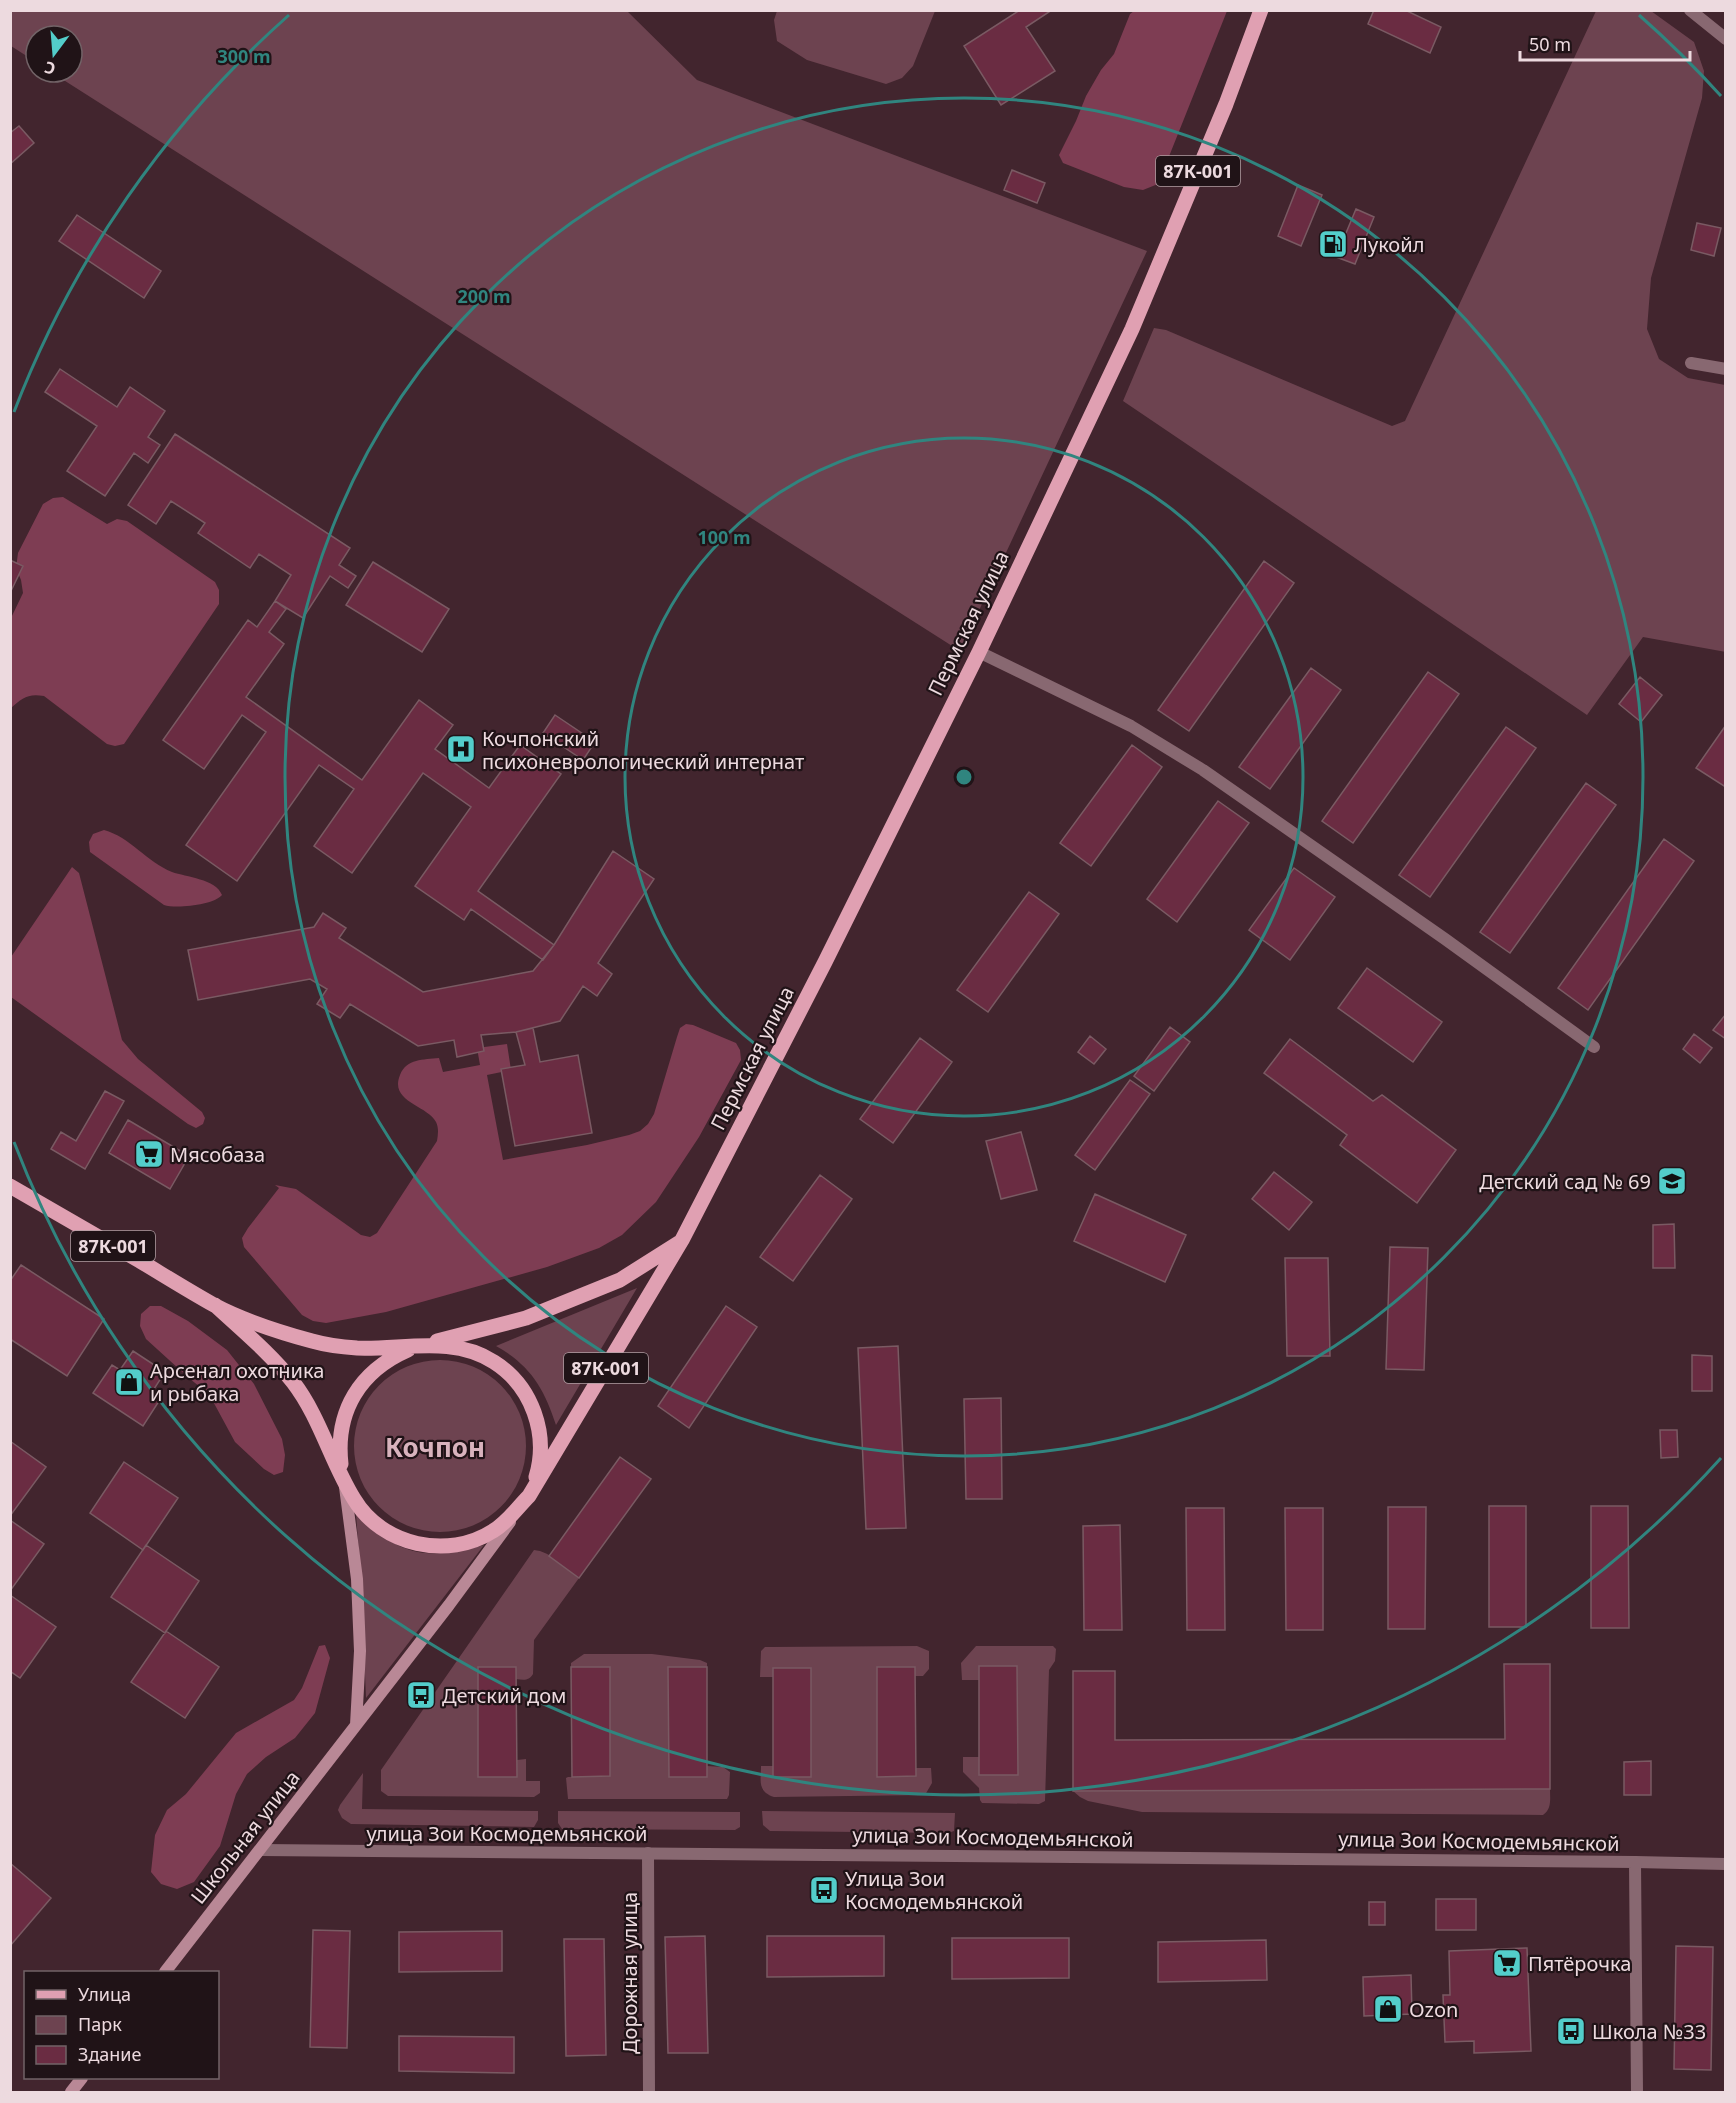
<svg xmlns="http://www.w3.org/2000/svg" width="1736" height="2103" viewBox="0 0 1736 2103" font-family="'Noto Sans',sans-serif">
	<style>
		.green { fill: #6d4350 }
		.forest { fill: #7e3d53 }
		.building { fill: #6a2c42; stroke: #7a5a63; stroke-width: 1.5 }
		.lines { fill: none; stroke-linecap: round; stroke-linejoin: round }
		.minor { stroke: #886871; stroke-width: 12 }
		.tertiary { stroke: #886871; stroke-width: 12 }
		.secondary { stroke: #b98896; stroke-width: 12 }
		.primary { stroke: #e0a0b2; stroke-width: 15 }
		.ring { fill: none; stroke: #30857f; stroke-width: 3 }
		.labels { text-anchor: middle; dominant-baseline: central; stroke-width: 4.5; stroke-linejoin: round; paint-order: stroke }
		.shield { fill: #201317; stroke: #b09ea3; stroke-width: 1.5 }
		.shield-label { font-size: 18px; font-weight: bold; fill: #eddadf }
		.poi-label { font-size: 20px; fill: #eddadf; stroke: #201317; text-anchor: start }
		.street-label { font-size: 20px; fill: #eddadf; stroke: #201317 }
		.district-label { font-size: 26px; font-weight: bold; fill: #d8b3bd; stroke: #201317 }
		.centre { fill: #30857f; stroke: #201317; stroke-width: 3 }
		.ring-label { font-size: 18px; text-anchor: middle; font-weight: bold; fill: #30857f; stroke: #201317; stroke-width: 4.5; stroke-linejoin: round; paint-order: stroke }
	</style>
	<rect width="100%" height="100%" fill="#42252e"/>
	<path class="green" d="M10 11H627L697 80 1147 251 960 651 51 72H72V36H36V62L11 46Z
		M777 11V10L935 11 913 66 902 78 886 84 807 60 777 41 774 20Z
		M1596 11H1651L1694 42 1704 71 1702 98 1651 278 1647 329 1659 359 1688 378 1725 385 1726 652 1643 637 1587 715 1123 401 1154 328 1166 330 1392 426 1405 421Z
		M637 1288 556 1425C544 1388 530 1365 496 1346Z
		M354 1446a86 86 0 1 1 172 0a86 86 0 1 1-172 0Z
		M356 1514C400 1556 426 1561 484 1545L366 1698 361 1579Z
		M534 1550C550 1551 567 1569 579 1578L534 1640 533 1674C529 1681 524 1680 516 1679V1667L478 1668V1776L517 1760 526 1759V1781H540V1793L534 1797 388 1796 381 1791V1770Z
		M917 1646 929 1651V1669L923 1676H915V1667L877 1668V1776H916V1768H931L932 1783 925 1795 774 1797C757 1791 761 1781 761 1766H773V1777H811V1668H773V1677H760L761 1651 765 1647H770Z
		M976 1646H1053L1056 1649 1055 1661 1049 1670 1045 1801 1039 1804 982 1803 980 1800 979 1788 963 1772V1757H979V1775H1018L1017 1666H979V1680H962L961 1663Z
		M584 1654H652L700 1660 707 1663V1667L668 1668 669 1777H707V1766L723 1767 730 1772 729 1795 727 1799H568L566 1778 568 1777 610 1776V1667H571V1663Z
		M363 1773 362 1809 538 1811V1820L534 1827 351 1824 342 1818 338 1810 340 1805Z
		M1550 1789C1550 1799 1552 1809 1543 1815L1142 1812 1088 1801 1080 1797 1073 1791Z
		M558 1811 740 1812V1827L735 1830 562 1829 558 1823Z
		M762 1811 955 1813 954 1831 948 1833 770 1831 763 1825Z"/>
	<path class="forest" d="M1177 10 1227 11 1158 184 1143 190 1124 187 1063 163 1059 155 1076 121 1086 96 1101 70 1114 54 1130 14 1134 11Z
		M63 497 107 524 117 519 127 521 215 582 219 590V604L124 744 115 746 107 744 44 696C28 693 22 698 11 708V618L23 593 21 580 16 568 18 553 43 504 53 498Z
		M104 830C130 837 147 862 172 872 186 877 216 879 222 895 214 905 176 909 164 905L90 852 89 842 93 834Z
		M72 867 79 873 122 1040 138 1059 202 1112 205 1118 203 1124 196 1128 188 1124 11 997V957Z
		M686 1024 693 1025 736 1043 740 1050 741 1060 699 1137 656 1202 622 1235 599 1248 547 1267 386 1312 326 1323 313 1321 302 1315 244 1247 242 1238 248 1228 279 1188 275 1185 296 1189 361 1235 370 1237 377 1233 437 1141C438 1135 439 1128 436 1122 427 1105 389 1102 400 1075 407 1058 423 1060 439 1058L443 1072 480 1065 477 1048 507 1044 511 1070 487 1075 503 1160 587 1145 629 1135 640 1131 648 1124 654 1114 677 1037 680 1028Z
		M150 1306H161L188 1321 227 1350 254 1384 282 1439 285 1455 283 1472 274 1475 264 1469 235 1442 209 1394 190 1379 146 1339 140 1326 141 1314Z
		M325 1645 330 1658 315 1713 295 1738 266 1757 247 1774 236 1794 220 1846 194 1882 177 1889 161 1884 151 1872 155 1835 167 1810 186 1794 236 1733 294 1700 302 1688 319 1646Z"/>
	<path class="building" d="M1016 10H1052L1026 27 1055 71 1001 105 964 46 1017 12Z
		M1374 10H1405L1441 27 1430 53 1368 24Z
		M19 126 34 143 10 164V133Z
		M1012 170 1045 183 1037 203 1004 190Z
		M1298 185 1322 195 1301 246 1278 236Z
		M1356 209 1374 217 1355 264 1336 257Z
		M77 215 161 271 144 298 59 241Z
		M1697 223 1721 228 1714 256 1691 250Z
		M60 369 117 407 130 387 165 411 148 437 160 445 148 463 134 453 105 496 67 471 97 426 45 392Z
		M175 434 350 548 339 565 356 576 348 588 330 576 303 618 275 601 291 575 259 554 250 568 198 533 205 523 171 501 156 524 128 505Z
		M10 560 23 566 10 593Z
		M1264 561 1294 583 1189 731 1158 710Z
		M373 562 449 609 422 652 346 605Z
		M275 601 286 609 269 632 284 644 246 697 362 780 419 700 453 725 435 749 489 788 520 745 561 774 478 891 554 945 543 960 471 909 464 920 415 886 471 807 423 773 352 873 314 846 354 789 319 765 237 881 186 845 266 732 242 715 204 769 163 740 248 620 257 627Z
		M1311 668 1341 690 1270 789 1239 767Z
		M1428 672 1459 694 1353 843 1322 821Z
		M1640 677 1662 695 1641 722 1619 704Z
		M555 715 595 742 583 760 543 733Z
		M1726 725V783L1724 786 1696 768Z
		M1506 727 1536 748 1430 897 1399 875Z
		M1132 745 1162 767 1091 866 1060 843Z
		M1586 783 1616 805 1510 953 1480 932Z
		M1218 801 1249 823 1177 922 1147 899Z
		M1664 839 1694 861 1588 1010 1558 988Z
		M613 851 654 879 598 963 612 974 597 996 583 986 560 1021 516 1032 481 1035 484 1051 457 1057 454 1040 418 1046 350 1004 340 1018 317 1004 327 989 310 979 198 1000 188 950 314 927 323 913 346 928 339 938 423 992 533 971 554 945Z
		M1294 868 1335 897 1290 960 1249 930Z
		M1029 892 1059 914 988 1012 957 990Z
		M1367 968 1442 1022 1413 1062 1338 1008Z
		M1726 1014V1039L1713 1030Z
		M1170 1027 1190 1042 1154 1091 1134 1076Z
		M533 1028 540 1062 578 1055 592 1133 515 1146 501 1069 525 1065 516 1032Z
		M1694 1034 1712 1048 1700 1063 1683 1049Z
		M1090 1036 1106 1049 1094 1064 1078 1052Z
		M920 1038 952 1062 893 1143 860 1119Z
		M1290 1039 1373 1101 1382 1095 1456 1150 1417 1203 1340 1145 1347 1135 1264 1073Z
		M1130 1080 1150 1094 1095 1170 1075 1155Z
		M105 1091 124 1101 85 1169 51 1149 61 1132 76 1141Z
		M128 1120 189 1156 170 1189 109 1153Z
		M1021 1132 1037 1190 1001 1199 986 1141Z
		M1274 1172 1312 1202 1289 1230 1252 1199Z
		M820 1175 852 1199 793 1281 760 1257Z
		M1095 1194 1186 1235 1165 1282 1074 1241Z
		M1674 1224 1675 1268H1653V1225Z
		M1390 1247 1428 1248 1424 1370 1386 1369Z
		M1285 1258H1328L1330 1356H1287Z
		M21 1265 104 1319 67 1376 10 1339V1281Z
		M726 1306 757 1327 689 1428 658 1406Z
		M898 1346 906 1528 866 1529 858 1348Z
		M133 1351 165 1372 152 1392 161 1398 143 1426 93 1393 112 1365 120 1370Z
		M1692 1355 1712 1356V1391H1692Z
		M1001 1398 1002 1499H966L964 1399Z
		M1660 1430H1677L1678 1457 1661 1458Z
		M10 1441 46 1467 10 1516Z
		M620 1457 651 1479 579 1578 549 1556Z
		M124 1462 178 1498 143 1550 90 1513Z
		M1489 1506H1526V1627H1489Z
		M1591 1506H1628L1629 1628H1591Z
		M1388 1507H1426L1425 1629H1388Z
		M1186 1508H1224L1225 1630H1187Z
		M1285 1508H1323V1630H1286Z
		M10 1520 44 1544 10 1591Z
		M1120 1525 1122 1630H1084L1083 1526Z
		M146 1545 199 1581 165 1633 111 1597Z
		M10 1595 56 1627 20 1678 10 1671Z
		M166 1631 219 1667 185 1718 131 1682Z
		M1504 1664H1550V1789L1073 1791V1671H1115V1740L1505 1739Z
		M979 1666H1017L1018 1775H979Z
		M478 1667H516L517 1777H478Z
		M571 1667H610V1776L572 1777Z
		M668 1667H707V1777H669Z
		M877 1667H915L916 1776 877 1777Z
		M773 1668H811V1777H773Z
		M1651 1761V1795H1624V1762Z
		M10 1863 51 1898 10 1946Z
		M1436 1899H1476V1930H1436Z
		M1369 1902H1385V1925H1369Z
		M313 1930 350 1931 347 2048 310 2047Z
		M502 1931V1971L399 1972V1932Z
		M705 1936 708 2053H668L665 1937Z
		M767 1936H884V1976L767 1977Z
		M952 1938H1069V1978L952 1979Z
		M564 1939H604L606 2055 566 2056Z
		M1266 1940 1267 1980 1158 1982V1942Z
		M1676 1946 1713 1947 1711 2070 1674 2069Z
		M1527 1948 1531 2051 1474 2053V2041L1445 2042 1443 1995H1450L1449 1951Z
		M1411 1975 1412 2014 1364 2016 1363 1977Z
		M399 2036 514 2037V2073L399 2071Z"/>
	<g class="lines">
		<path class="minor" d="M1690 10 1726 39
			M1691 363 1726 369
			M979 652 1131 726 1203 770 1445 939 1594 1047
			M648 1853 649 2092
			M1635 1862 1726 1864"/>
		<path class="tertiary" d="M261 1850 1635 1862 1637 2092"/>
		<path class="secondary" d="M345 1487 357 1579 360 1651 356 1725
			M165 1972 449 1605 510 1522
			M71 2092 82 2078"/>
		<path class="primary" d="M10 1186C54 1211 97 1236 140 1261 165 1276 189 1291 214 1305 244 1321 279 1332 312 1341 326 1345 342 1347 357 1348 402 1350 453 1335 494 1362 532 1386 549 1434 536 1477
			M215 1305C242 1330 271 1354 293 1382 320 1417 331 1462 354 1499 382 1546 448 1560 493 1531 508 1522 517 1508 529 1496L682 1240 825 962 979 652 1132 329 1226 104 1261 10
			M437 1341 526 1318 620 1280 680 1242
			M341 1464C335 1411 360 1371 408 1350"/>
	</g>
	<g class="ring">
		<circle cx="964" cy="777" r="339"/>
		<circle cx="964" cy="777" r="679"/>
		<path d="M1721 1458A1018 1018 0 0 1 14 1142M14 412A1018 1018 0 0 1 289 15M1639 15A1018 1018 0 0 1 1721 96"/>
	</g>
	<defs>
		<g id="fuel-square" transform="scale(1.5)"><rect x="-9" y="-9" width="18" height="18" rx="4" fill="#53cdca" stroke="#201317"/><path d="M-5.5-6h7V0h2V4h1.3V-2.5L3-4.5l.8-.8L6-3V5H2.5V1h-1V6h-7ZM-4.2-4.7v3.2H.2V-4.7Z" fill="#111"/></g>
		<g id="hospital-square" transform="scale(1.5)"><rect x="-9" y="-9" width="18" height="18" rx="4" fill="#53cdca" stroke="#201317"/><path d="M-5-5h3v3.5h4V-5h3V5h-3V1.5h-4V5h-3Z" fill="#111"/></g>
		<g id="supermarket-square" transform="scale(1.5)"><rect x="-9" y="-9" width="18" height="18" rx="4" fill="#53cdca" stroke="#201317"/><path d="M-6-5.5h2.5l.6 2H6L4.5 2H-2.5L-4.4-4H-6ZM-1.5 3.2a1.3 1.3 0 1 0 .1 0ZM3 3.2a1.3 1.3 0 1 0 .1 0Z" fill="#111"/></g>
		<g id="school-square" transform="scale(1.5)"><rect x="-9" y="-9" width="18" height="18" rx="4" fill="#53cdca" stroke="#201317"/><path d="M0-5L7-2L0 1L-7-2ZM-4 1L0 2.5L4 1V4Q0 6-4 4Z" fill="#111"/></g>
		<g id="shop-square" transform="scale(1.5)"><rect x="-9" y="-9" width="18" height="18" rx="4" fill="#53cdca" stroke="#201317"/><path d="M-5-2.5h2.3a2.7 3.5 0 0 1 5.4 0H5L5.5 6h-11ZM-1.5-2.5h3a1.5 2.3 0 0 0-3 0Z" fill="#111"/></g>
		<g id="bus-square" transform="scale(1.5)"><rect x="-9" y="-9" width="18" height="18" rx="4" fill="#53cdca" stroke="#201317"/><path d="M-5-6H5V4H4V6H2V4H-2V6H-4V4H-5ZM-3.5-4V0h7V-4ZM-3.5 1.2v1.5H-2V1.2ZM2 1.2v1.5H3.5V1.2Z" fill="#111"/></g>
	</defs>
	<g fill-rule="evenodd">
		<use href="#fuel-square" x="1333" y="244"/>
		<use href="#hospital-square" x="461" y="749"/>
		<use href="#supermarket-square" x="149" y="1154"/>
		<use href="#school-square" x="1672" y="1181"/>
		<use href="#shop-square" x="129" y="1382"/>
		<use href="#bus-square" x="421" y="1695"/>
		<use href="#bus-square" x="824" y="1890"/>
		<use href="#supermarket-square" x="1507" y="1963"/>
		<use href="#shop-square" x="1388" y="2009"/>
		<use href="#bus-square" x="1571" y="2031"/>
	</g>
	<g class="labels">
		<g class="shield">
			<rect x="1156" y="156" width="84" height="30" rx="4.5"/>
			<rect x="71" y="1231" width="84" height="30" rx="4.5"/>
			<rect x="564" y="1353" width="84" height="30" rx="4.5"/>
		</g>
		<g class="shield-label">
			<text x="1198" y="171">87К-001</text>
			<text x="113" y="1246">87К-001</text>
			<text x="606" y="1368">87К-001</text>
		</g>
		<g class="poi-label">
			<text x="1354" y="244">Лукойл</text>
			<text x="482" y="738">Кочпонский<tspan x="482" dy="23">психоневрологический интернат</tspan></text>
			<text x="170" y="1154">Мясобаза</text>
			<text x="1651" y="1181" text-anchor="end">Детский сад № 69</text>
			<text x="150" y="1370">Арсенал охотника<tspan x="150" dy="23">и рыбака</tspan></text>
			<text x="442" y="1695">Детский дом</text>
			<text x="845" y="1878">Улица Зои<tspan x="845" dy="23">Космодемьянской</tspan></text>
			<text x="1528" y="1963">Пятёрочка</text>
			<text x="1409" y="2009">Ozon</text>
			<text x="1592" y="2031">Школа №33</text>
		</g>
		<g class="street-label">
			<text transform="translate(968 623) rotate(-64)">Пермская улица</text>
			<text transform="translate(752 1058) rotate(-63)">Пермская улица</text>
			<text x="507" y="1833">улица Зои Космодемьянской</text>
			<text transform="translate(245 1837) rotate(-52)">Школьная улица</text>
			<text transform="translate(993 1837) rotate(1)">улица Зои Космодемьянской</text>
			<text transform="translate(1479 1841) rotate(1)">улица Зои Космодемьянской</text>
			<text transform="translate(629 1973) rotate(-90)">Дорожная улица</text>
		</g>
		<g class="district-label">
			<text x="435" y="1447">Кочпон</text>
		</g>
	</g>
	<circle cx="964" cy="777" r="9" class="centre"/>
	<g class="ring-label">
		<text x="244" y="63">300 m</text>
		<text x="484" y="303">200 m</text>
		<text x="724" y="544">100 m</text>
	</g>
	<rect width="1736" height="2103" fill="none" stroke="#eddadf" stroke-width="24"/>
	<rect x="24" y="1971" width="195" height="108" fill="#201317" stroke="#726367" stroke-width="1.5"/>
	<rect x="36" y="1990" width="30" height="9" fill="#e0a0b2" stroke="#726367" stroke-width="1.5"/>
	<text x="78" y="2001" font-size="18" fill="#eddadf">Улица</text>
	<rect x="36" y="2016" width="30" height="18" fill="#6d4350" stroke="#726367" stroke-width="1.5"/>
	<text x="78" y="2031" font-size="18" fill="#eddadf">Парк</text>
	<rect x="36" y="2046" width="30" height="18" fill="#6a2c42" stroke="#726367" stroke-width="1.5"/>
	<text x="78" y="2061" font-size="18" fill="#eddadf">Здание</text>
	<g transform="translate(54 54) rotate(196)"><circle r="28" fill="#201317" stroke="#726367" stroke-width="1.5"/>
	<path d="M0-4.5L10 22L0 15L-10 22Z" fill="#53cdca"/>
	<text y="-9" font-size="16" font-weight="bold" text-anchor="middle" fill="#eddadf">С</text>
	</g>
	<path d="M1520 51v9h170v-9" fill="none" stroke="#eddadf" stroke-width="3"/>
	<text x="1529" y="51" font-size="18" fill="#eddadf" stroke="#201317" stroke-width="4.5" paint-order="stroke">50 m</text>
</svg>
